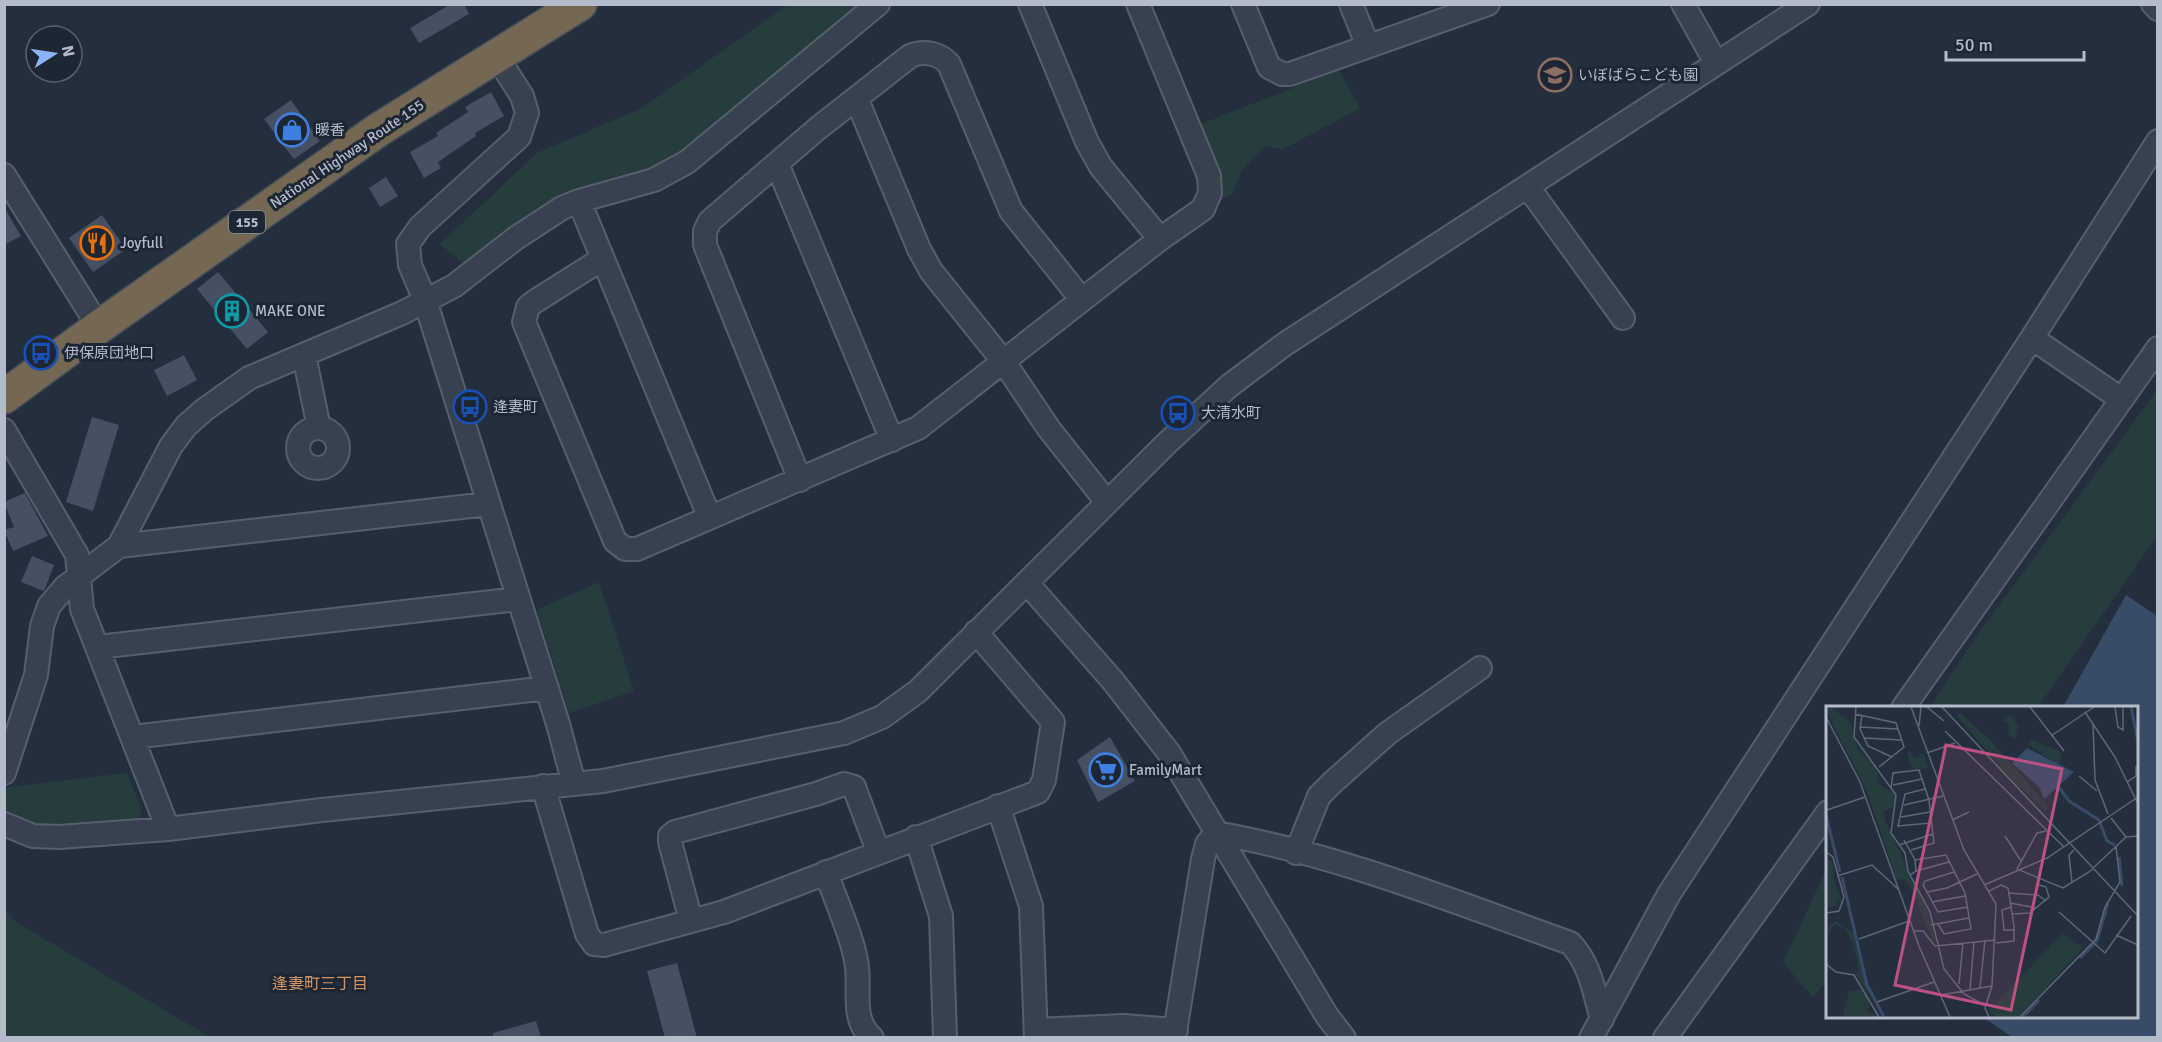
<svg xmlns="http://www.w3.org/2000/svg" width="2162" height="1042" viewBox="0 0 2162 1042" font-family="Signika,'Noto Sans JP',sans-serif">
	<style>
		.green { fill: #263c3f }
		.water { fill: #394c67 }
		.building { fill: #455162 }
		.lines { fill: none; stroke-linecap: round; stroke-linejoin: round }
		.minor-casing { stroke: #565f6c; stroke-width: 26 }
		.highway-casing { stroke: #434c59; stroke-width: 36 }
		.minor { stroke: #38414e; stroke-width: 22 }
		.highway { stroke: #746855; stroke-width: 33 }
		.labels { text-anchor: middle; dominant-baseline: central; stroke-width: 6; stroke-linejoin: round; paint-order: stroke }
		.shield { fill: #1d2633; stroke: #878f9c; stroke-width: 1.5 }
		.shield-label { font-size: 14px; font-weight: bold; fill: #b4bcc9 }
		.poi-label { font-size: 15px; fill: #b4bcc9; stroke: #1d2633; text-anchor: start }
		.street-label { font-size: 15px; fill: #b4bcc9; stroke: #1d2633 }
		.neighbourhood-label { font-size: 16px; fill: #d59563; stroke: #1d2633 }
		.inset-river { fill: none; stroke: #394c67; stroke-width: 3 }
		.inset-road { fill: none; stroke: #5e6776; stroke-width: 1.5 }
		.view { fill: #bd5182; fill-opacity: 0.15; stroke: #bd5182; stroke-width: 3 }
		.inset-edge { fill: none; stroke: #b4bcc9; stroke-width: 3 }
	</style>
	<rect width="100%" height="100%" fill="#242f3e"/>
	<path class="green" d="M787 5H863L690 148 666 163 574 194 465 265 440 244 537 153 642 108Z
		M1338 70 1360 108 1282 150 1265 146 1241 171 1232 195 1219 200 1196 126Z
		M2157 390V536L2038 707H1930L1973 641Z
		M599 582 634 691 569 713 537 610Z
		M127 773 142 811 135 824 40 830 5 814V790L9 787Z
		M1827 868V981L1813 997 1783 963Z
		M4 910 16 922 210 1037H5Z"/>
	<path class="water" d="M2126 595 2157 616V1037H2012L1983 1017 2136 1016V708L2063 707Z"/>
	<path class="building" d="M451 4H464L469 14 419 43 410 28Z
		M491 92 504 116 475 133 476 136 438 162 441 168 424 178 410 152 438 136 436 133 468 112 465 107Z
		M291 100 320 141 294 159 264 119Z
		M386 177 398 196 380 207 369 188Z
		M4 207 21 236 4 245Z
		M102 215 126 249 93 272 69 238Z
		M218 272 268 332 247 349 197 289Z
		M184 355 197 380 167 396 154 370Z
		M92 417 119 425 93 511 66 502Z
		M25 493 48 536 13 551 4 530 14 527 4 502Z
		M32 556 54 565 44 591 21 582Z
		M1110 737 1135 781 1098 802 1077 760Z
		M677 963 697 1038H665L647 971Z
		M536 1021 541 1038H493V1033Z"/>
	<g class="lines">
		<g class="minor-casing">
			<path id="minor" d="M1030 4 1087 142 1101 167 1160 239
				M1243 4 1269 67 1282 74H1290L1488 4
				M1351 4 1368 46
				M1683 4 1716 63
				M2153 4 2158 9
				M497 57 522 96 527 113 519 137 420 227 408 244 410 265 425 300 558 724 574 784
				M857 100 919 249 931 271 1004 362 1049 429 1107 502
				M777 164 892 440
				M4 175 99 327
				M1528 187 1623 318
				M579 201 709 516
				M602 259 534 302 528 307 524 322 615 541 625 549H637L918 428 1160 239 1203 209 1210 193 1209 176 1138 4
				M2032 338 2121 399
				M304 355 319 428
				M298 448a20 20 0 1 1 40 0a20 20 0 1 1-40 0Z
				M4 430 77 555 82 609 168 829
				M800 480 705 245V231L710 221 817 129 910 56C924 50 939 53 949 64L1011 211 1082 300
				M119 546 488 504
				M1027 583 1113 681 1169 753 1327 1016 1344 1038
				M98 647 518 599
				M1903 708 2158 348
				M133 737 547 688
				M4 773 36 675 42 626 49 606 65 587 119 546 171 446 186 426 204 410 249 378 402 313 454 286 516 238 562 208 579 201 654 180 687 162 878 4
				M543 786 587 934 594 944 604 945 724 912 1038 792 1044 780 1053 722 976 632
				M998 806 1031 906 1036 1038
				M4 824 33 836 59 837 168 829 322 810 603 781 844 733 882 717 918 691 1166 444 1229 386 1285 344 1808 4
				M916 837 941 916 945 1038
				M1296 853 1319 796 1333 782 1388 733 1480 668
				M826 872C835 899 854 940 857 967 860 993 851 1019 872 1038
				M691 921 670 842V836L675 832 816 794 844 784 854 787 878 851
				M1036 1030 1123 1026 1176 1030
				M1174 1038 1203 859 1207 844 1216 833C1336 854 1455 902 1570 943 1590 963 1594 992 1602 1019
				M1591 1038 1669 894 2032 338 2158 141
				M1665 1038 1828 812"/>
		</g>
		<g class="highway-casing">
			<path id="highway" d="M4 397 99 327 378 130 580 4"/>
		</g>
		<use href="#minor" class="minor"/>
		<use href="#highway" class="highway"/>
	</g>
	<defs>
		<g id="school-ring" transform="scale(1.725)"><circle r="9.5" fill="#1d2633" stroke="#8d6e63" stroke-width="1.5"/><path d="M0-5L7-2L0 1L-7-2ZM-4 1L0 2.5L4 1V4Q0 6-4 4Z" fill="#8d6e63"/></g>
		<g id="shop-ring" transform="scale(1.725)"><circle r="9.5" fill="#1d2633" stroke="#3f7fe0" stroke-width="1.5"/><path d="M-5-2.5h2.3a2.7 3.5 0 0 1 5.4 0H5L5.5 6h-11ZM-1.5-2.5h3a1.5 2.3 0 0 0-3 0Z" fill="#3f7fe0"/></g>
		<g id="restaurant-ring" transform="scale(1.725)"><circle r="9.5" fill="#1d2633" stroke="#e8710a" stroke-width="1.5"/><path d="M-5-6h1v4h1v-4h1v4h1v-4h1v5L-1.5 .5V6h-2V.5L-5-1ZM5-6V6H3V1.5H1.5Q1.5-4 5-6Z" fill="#e8710a"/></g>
		<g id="building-ring" transform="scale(1.725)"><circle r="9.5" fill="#1d2633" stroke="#0f9aa8" stroke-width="1.5"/><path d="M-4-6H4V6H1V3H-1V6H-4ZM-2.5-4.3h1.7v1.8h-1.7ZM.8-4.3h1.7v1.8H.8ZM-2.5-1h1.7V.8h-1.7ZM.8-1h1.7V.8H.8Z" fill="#0f9aa8"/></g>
		<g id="bus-ring" transform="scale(1.725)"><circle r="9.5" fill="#1d2633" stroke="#1a4fb4" stroke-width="1.5"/><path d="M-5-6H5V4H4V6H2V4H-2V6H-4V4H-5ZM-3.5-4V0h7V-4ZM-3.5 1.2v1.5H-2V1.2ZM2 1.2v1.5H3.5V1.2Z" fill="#1a4fb4"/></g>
		<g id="supermarket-ring" transform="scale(1.725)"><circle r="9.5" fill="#1d2633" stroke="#3f7fe0" stroke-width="1.5"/><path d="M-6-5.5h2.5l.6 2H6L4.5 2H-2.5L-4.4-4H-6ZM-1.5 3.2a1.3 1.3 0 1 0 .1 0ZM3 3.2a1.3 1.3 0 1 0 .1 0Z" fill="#3f7fe0"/></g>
	</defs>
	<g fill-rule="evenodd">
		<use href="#school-ring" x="1555" y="75"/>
		<use href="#shop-ring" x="292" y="130"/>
		<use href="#restaurant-ring" x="97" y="243"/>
		<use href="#building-ring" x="232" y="311"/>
		<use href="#bus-ring" x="41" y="353"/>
		<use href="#bus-ring" x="470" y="407"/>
		<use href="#bus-ring" x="1178" y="413"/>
		<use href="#supermarket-ring" x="1106" y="770"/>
	</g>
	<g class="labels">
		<rect class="shield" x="229" y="211" width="36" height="22" rx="4.5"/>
		<g class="shield-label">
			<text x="247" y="222">155</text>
		</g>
		<g class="poi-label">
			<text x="1578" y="75">いぼばらこども園</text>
			<text x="315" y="130">暖香</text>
			<text x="120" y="243">Joyfull</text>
			<text x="255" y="311">MAKE ONE</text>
			<text x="64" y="353">伊保原団地口</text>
			<text x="493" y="407">逢妻町</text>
			<text x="1201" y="413">大清水町</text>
			<text x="1129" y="770">FamilyMart</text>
		</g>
		<g class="street-label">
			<text transform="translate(347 154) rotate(-34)">National Highway Route 155</text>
		</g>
		<g class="neighbourhood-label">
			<text x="320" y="984">逢妻町三丁目</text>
		</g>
	</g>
	<g transform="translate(1826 706)">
		<rect width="312" height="312" fill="#242f3e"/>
		<path d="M5 1 24 16 32 43 50 61 53 78 69 88 67 101 58 105V112L102 206 110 234 107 236 87 187 78 173 71 174 40 83 0 5ZM134 7 164 34 223 101 219 104 187 75 131 10ZM184 9 192 19 189 33 183 30 182 17 176 15ZM203 33 232 44 236 50 233 59 203 39ZM85 46 88 53 97 47 102 62 86 63 81 47ZM0 153 7 155 8 175 16 195 10 193V200L0 202ZM9 215 27 226 43 288 57 311 30 269 33 264 27 237 19 223 9 218 0 229 2 220ZM237 227 257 242 193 311H170L162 305ZM36 283 44 299 40 305 52 311H17L23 285Z" fill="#263c3f"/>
		<path d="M201 42 248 66 218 93 213 81 186 57Z" fill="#394c67"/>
		<path class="inset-river" d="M305 1 312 36M232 80 243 95 273 114 281 135 289 139M0 109 14 166M293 151 296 180M16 171 41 279 58 311M254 252 271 235 282 197M197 311 213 294"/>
		<path class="inset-road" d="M30 1 28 31 70 89 65 127 79 147 82 165 104 206 118 263 138 288 160 300M85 1 138 144 170 198 166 280 159 302 163 311M101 1 118 15M116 1 312 210M204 1 238 45M289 1 292 21 297 24V1M259 6 289 51 312 98M29 8 70 17 78 41 53 61M36 9 34 23 42 40 66 51M0 11 34 76 93 240 124 311M267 18 269 74 282 108M93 20 95 1M34 21 72 23M119 25 238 141M225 30 268 1M38 32 75 34M101 47 129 37M253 70 271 85M301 76 310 70V60M67 79 96 73M65 82 67 67 93 64 103 94 108 137 85 144M99 83 79 88 72 120 105 117M78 99 117 90M1 104 39 91M75 111 104 106M285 112 300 131M126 114 143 106M220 125 211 127 191 163 237 182 263 166 300 131 312 130M179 130 195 155M78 134 89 154 90 165 84 169M73 139 107 128M0 146 7 151 18 191 13 205 0 207M89 154 120 149 139 187 145 223 118 228 112 218M90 165 123 156M128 166 99 175 97 179 112 206 142 201M11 170 46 159 72 183M246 177 243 149 248 144M158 179 221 152 312 91M163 185 175 179 182 182 188 220V235L170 237M101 186 121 182 151 168M183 187 212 189 220 195M106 196 139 190M184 197 211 202M185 201 176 204 178 224H188M233 206 279 247 305 210M186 208 204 207 223 191 220 181 210 178M105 219 143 212M88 225H97L109 240 170 234M290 229 312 239M33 233 83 215M0 258 10 266 28 269 53 311M133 278 137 237M154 282 159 234M144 283 148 236M115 289 166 280M51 296 108 276M194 311 270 233 279 201 294 176 290 141"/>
		<path class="view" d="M120 39 236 63 185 304 69 279Z"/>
		<rect width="312" height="312" class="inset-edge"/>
	</g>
	<rect width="2162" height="1042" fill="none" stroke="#b4bcc9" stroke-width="12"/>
	<g transform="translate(54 54) rotate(78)"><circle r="28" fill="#1d2633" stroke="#59626f" stroke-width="1.5"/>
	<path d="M0-4.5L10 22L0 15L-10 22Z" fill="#8ab4f8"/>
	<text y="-9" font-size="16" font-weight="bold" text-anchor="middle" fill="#b4bcc9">N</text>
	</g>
	<path d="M1946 51v9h138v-9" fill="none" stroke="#b4bcc9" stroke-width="3"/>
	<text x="1955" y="51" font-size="18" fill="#b4bcc9" stroke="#1d2633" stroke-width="4.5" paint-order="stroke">50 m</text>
</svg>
